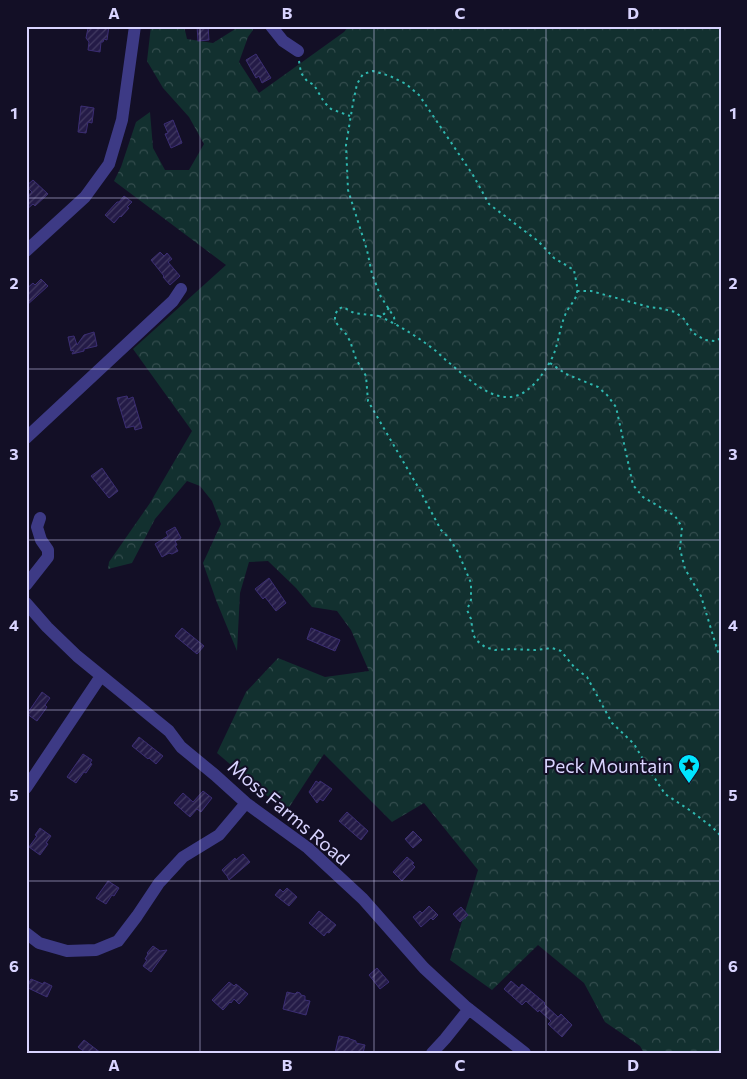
<svg xmlns="http://www.w3.org/2000/svg" width="747" height="1079" viewBox="0 0 747 1079" font-family="Commissioner,sans-serif">
	<style>
		.forest { fill: url(#forest-crowns) }
		.building { fill: url(#building-hatch); stroke: #3b2d73 }
		.lines { fill: none; stroke-linecap: round; stroke-linejoin: round }
		.path { stroke: #2fb8b0; stroke-width: 2; stroke-dasharray: 2.5 4; stroke-linecap: butt }
		.minor { stroke: #3d3a85; stroke-width: 12 }
		.grid { fill: none; stroke: #d9d4ff; stroke-width: 1; stroke-opacity: 0.55 }
		.labels { text-anchor: middle; dominant-baseline: central; stroke-width: 4; stroke-linejoin: round; paint-order: stroke }
		.poi-label { font-size: 19px; fill: #d9d4ff; stroke: #130f26; text-anchor: end }
		.street-label { font-size: 19px; fill: #d9d4ff; stroke: #130f26 }
		.neatline { fill: none; stroke: #d9d4ff; stroke-width: 2 }
		.grid-label { font-size: 16px; text-anchor: middle; font-weight: bold; fill: #d9d4ff }
	</style>
	<defs>
		<pattern id="forest-crowns" width="20" height="18" patternUnits="userSpaceOnUse" patternTransform="scale(1.25)"><rect width="20" height="18" fill="#12302f"/><path d="M2 6a3 3 0 1 1 6 0M12 15a3 3 0 1 1 6 0" fill="none" stroke="#344d4e"/></pattern>
		<pattern id="building-hatch" width="6" height="6" patternUnits="userSpaceOnUse" patternTransform="scale(1.25)"><rect width="6" height="6" fill="#241b47"/><path d="M-1 1l2-2M0 6l6-6M5 7l2-2" fill="none" stroke="#433b63"/></pattern>
	</defs>
	<rect width="100%" height="100%" fill="#130f26"/>
	<path class="forest" d="M151 26H184L187 39 213 43 240 26H251L253 30 248 37 239 62 259 93 344 32 349 26H721V1053H644L640 1046 605 1022 584 983 538 945 492 990 450 960 478 870 424 803 392 822 324 754 286 812 217 753 246 692 278 658 325 677 369 671 351 630 337 611 312 607 296 588 268 561 249 562 240 593 237 651 216 600 203 563 221 524 212 501 200 486 187 481 155 519 132 563 108 569 109 562 150 503 192 431 133 349 226 265 114 181 121 167 136 122 150 112 153 148 165 170H189L204 144 189 117 163 88 147 61Z"/>
	<path class="building" d="M91 26H109L107 40 104 39 103 42H101L100 52 88 50 89 42 86 38 88 28Z
		M197 26H208L209 40 198 41Z
		M256 54 271 78 262 83 259 76 256 78 246 60Z
		M81 106 94 108 92 123 88 122 86 133 78 132Z
		M173 120 182 143 171 148 165 134 168 133 164 124Z
		M33 180 48 194 35 206 33 204 26 210V197L32 192 26 186Z
		M124 196 132 202 127 207 129 208 121 217 120 216 114 223 105 215 117 202H119Z
		M160 252 164 256 167 253 172 259 168 262 180 276 170 285 163 277 164 276 151 260Z
		M41 279 48 286 26 306V289L33 283 35 285Z
		M94 332 97 346 84 349V351L72 354 74 350 71 351 68 337 74 336 77 345 84 335Z
		M127 396 128 399 133 397 142 428 135 430 134 426 126 428 117 398Z
		M102 468 118 491 109 498 91 476Z
		M175 527 181 538 175 541 177 545 175 546 178 551 172 554 169 553 162 557 155 544 168 536 166 532Z
		M269 578 286 603 276 611 265 597 263 599 255 589Z
		M182 628 204 646 197 654 175 636Z
		M311 628 340 640 335 651 307 639Z
		M42 692 50 698 45 705 47 707 37 721 27 714Z
		M139 737 163 756 156 764 149 758 148 759 132 746Z
		M83 754 92 760 90 763 92 764 86 773 84 772 76 783 67 777Z
		M316 781 319 783 320 781 332 789 323 801 320 799 317 803 309 792Z
		M203 791 212 798 201 812 197 809 190 817 174 803 183 793 193 802Z
		M347 812 368 831 361 840 339 821Z
		M40 828 51 836 46 843 48 844 40 855 29 847 37 836 35 835Z
		M413 831 422 840 413 848 405 839Z
		M243 854 250 862 229 880 227 876 222 870 235 858 236 860Z
		M407 857 414 863 412 864 415 867 402 881 393 872Z
		M108 881 119 888 114 896 112 895 106 904 96 898Z
		M287 888 297 897 289 906 275 895 280 889 283 892Z
		M429 906 438 915 433 920 431 918 421 927 413 917 420 911 422 913Z
		M461 907 468 915 460 922 453 914Z
		M319 911 336 925 329 933 327 932 324 936 309 923Z
		M153 946 160 951 167 950 151 972 143 966 147 960 145 959 148 954 147 953Z
		M377 968 389 982 380 989 369 975Z
		M31 979 43 984 44 982 52 986 47 997 26 987Z
		M511 981 519 988 522 984 545 1003 544 1004 558 1017 561 1014 572 1025 562 1037 548 1024 551 1021 539 1010 538 1012 526 1001 522 1005 504 989Z
		M229 982 234 986 236 984 248 994 239 1004 234 999 231 1003 230 1002 223 1010 212 1000Z
		M287 992 295 994 297 992 300 993 301 995 305 996V1000L310 1001 306 1015 283 1009Z
		M339 1036 349 1038 350 1039 356 1041V1043L365 1045 363 1053H335Z
		M84 1040 101 1053H86L78 1047Z"/>
	<g class="lines">
		<path class="path" d="M299 61 301 73 307 81 314 85 324 102 331 109 350 116
			M577 291H591L649 307 659 308 675 312 684 319 693 333 705 340 715 341 721 338
			M389 308 384 314 379 316 354 313 343 307 338 309 335 315V321L340 328 346 334 350 341 356 359 366 376 368 401 418 487 441 530 449 538 458 552 471 583V600L467 610 471 619 473 634 476 640 485 647 495 650 510 649 535 650 552 648 561 651 575 668 587 677 612 723 634 744 650 771 665 794 691 811 712 827 721 836
			M379 316C398 325 415 335 432 348 439 353 445 360 452 365 492 401 520 416 551 360 559 345 559 328 566 313 569 306 576 300 577 293 578 286 575 277 574 270L554 258 538 241 489 204 473 175 419 95 406 84 390 76 373 71 363 74 357 84 353 103 346 145 348 190 367 250 372 274 381 297 394 317 395 324
			M550 363 566 374 598 387 607 395 616 407 633 485 643 497 675 516 682 527 680 549 685 569 701 596 718 652 721 657"/>
		<path class="minor" d="M271 26 283 41 298 51
			M26 251 85 197 109 164 122 120 135 26
			M26 438 173 301 181 289
			M26 585 48 557V550L41 540 37 527 40 518
			M26 603 47 627 77 656 169 731 181 747 215 775 246 803 308 848 363 899 424 968 465 1006 525 1053
			M26 788 101 676
			M26 933 39 943 67 951 96 950 118 941 137 916 159 883 183 857 219 835 246 803
			M432 1053 445 1039 469 1009"/>
	</g>
	<path class="grid" d="M200 26V1053M374 26V1053M546 26V1053M26 198H721M26 369H721M26 540H721M26 710H721M26 881H721"/>
	<defs>
		<g id="sight-pin" transform="scale(1.125)"><path d="M0 17L-7.5 6A9.5 9.5 0 1 1 7.5 6Z" fill="#00e5ff" stroke="#130f26"/><path d="M0-6L1.8-2.2L6-1.7L2.9 1.2L3.7 5.4L0 3.3L-3.7 5.4L-2.9 1.2L-6-1.7L-1.8-2.2Z" fill="#111"/></g>
	</defs>
	<g fill-rule="evenodd">
		<use href="#sight-pin" x="689" y="765"/>
	</g>
	<g class="labels">
		<g class="poi-label">
			<text x="673" y="765">Peck Mountain</text>
		</g>
		<g class="street-label">
			<text transform="translate(289 812) rotate(40)">Moss Farms Road</text>
		</g>
	</g>
	<rect width="747" height="1079" fill="none" stroke="#130f26" stroke-width="55"/>
	<rect x="28" y="28" width="692" height="1024" class="neatline"/>
	<g class="grid-label">
		<text x="114" y="19">A</text>
		<text x="287" y="19">B</text>
		<text x="460" y="19">C</text>
		<text x="633" y="19">D</text>
		<text x="14" y="119">1</text>
		<text x="733" y="119">1</text>
		<text x="14" y="289">2</text>
		<text x="733" y="289">2</text>
		<text x="14" y="460">3</text>
		<text x="733" y="460">3</text>
		<text x="14" y="631">4</text>
		<text x="733" y="631">4</text>
		<text x="14" y="801">5</text>
		<text x="733" y="801">5</text>
		<text x="14" y="972">6</text>
		<text x="733" y="972">6</text>
		<text x="114" y="1071">A</text>
		<text x="287" y="1071">B</text>
		<text x="460" y="1071">C</text>
		<text x="633" y="1071">D</text>
	</g>
</svg>
